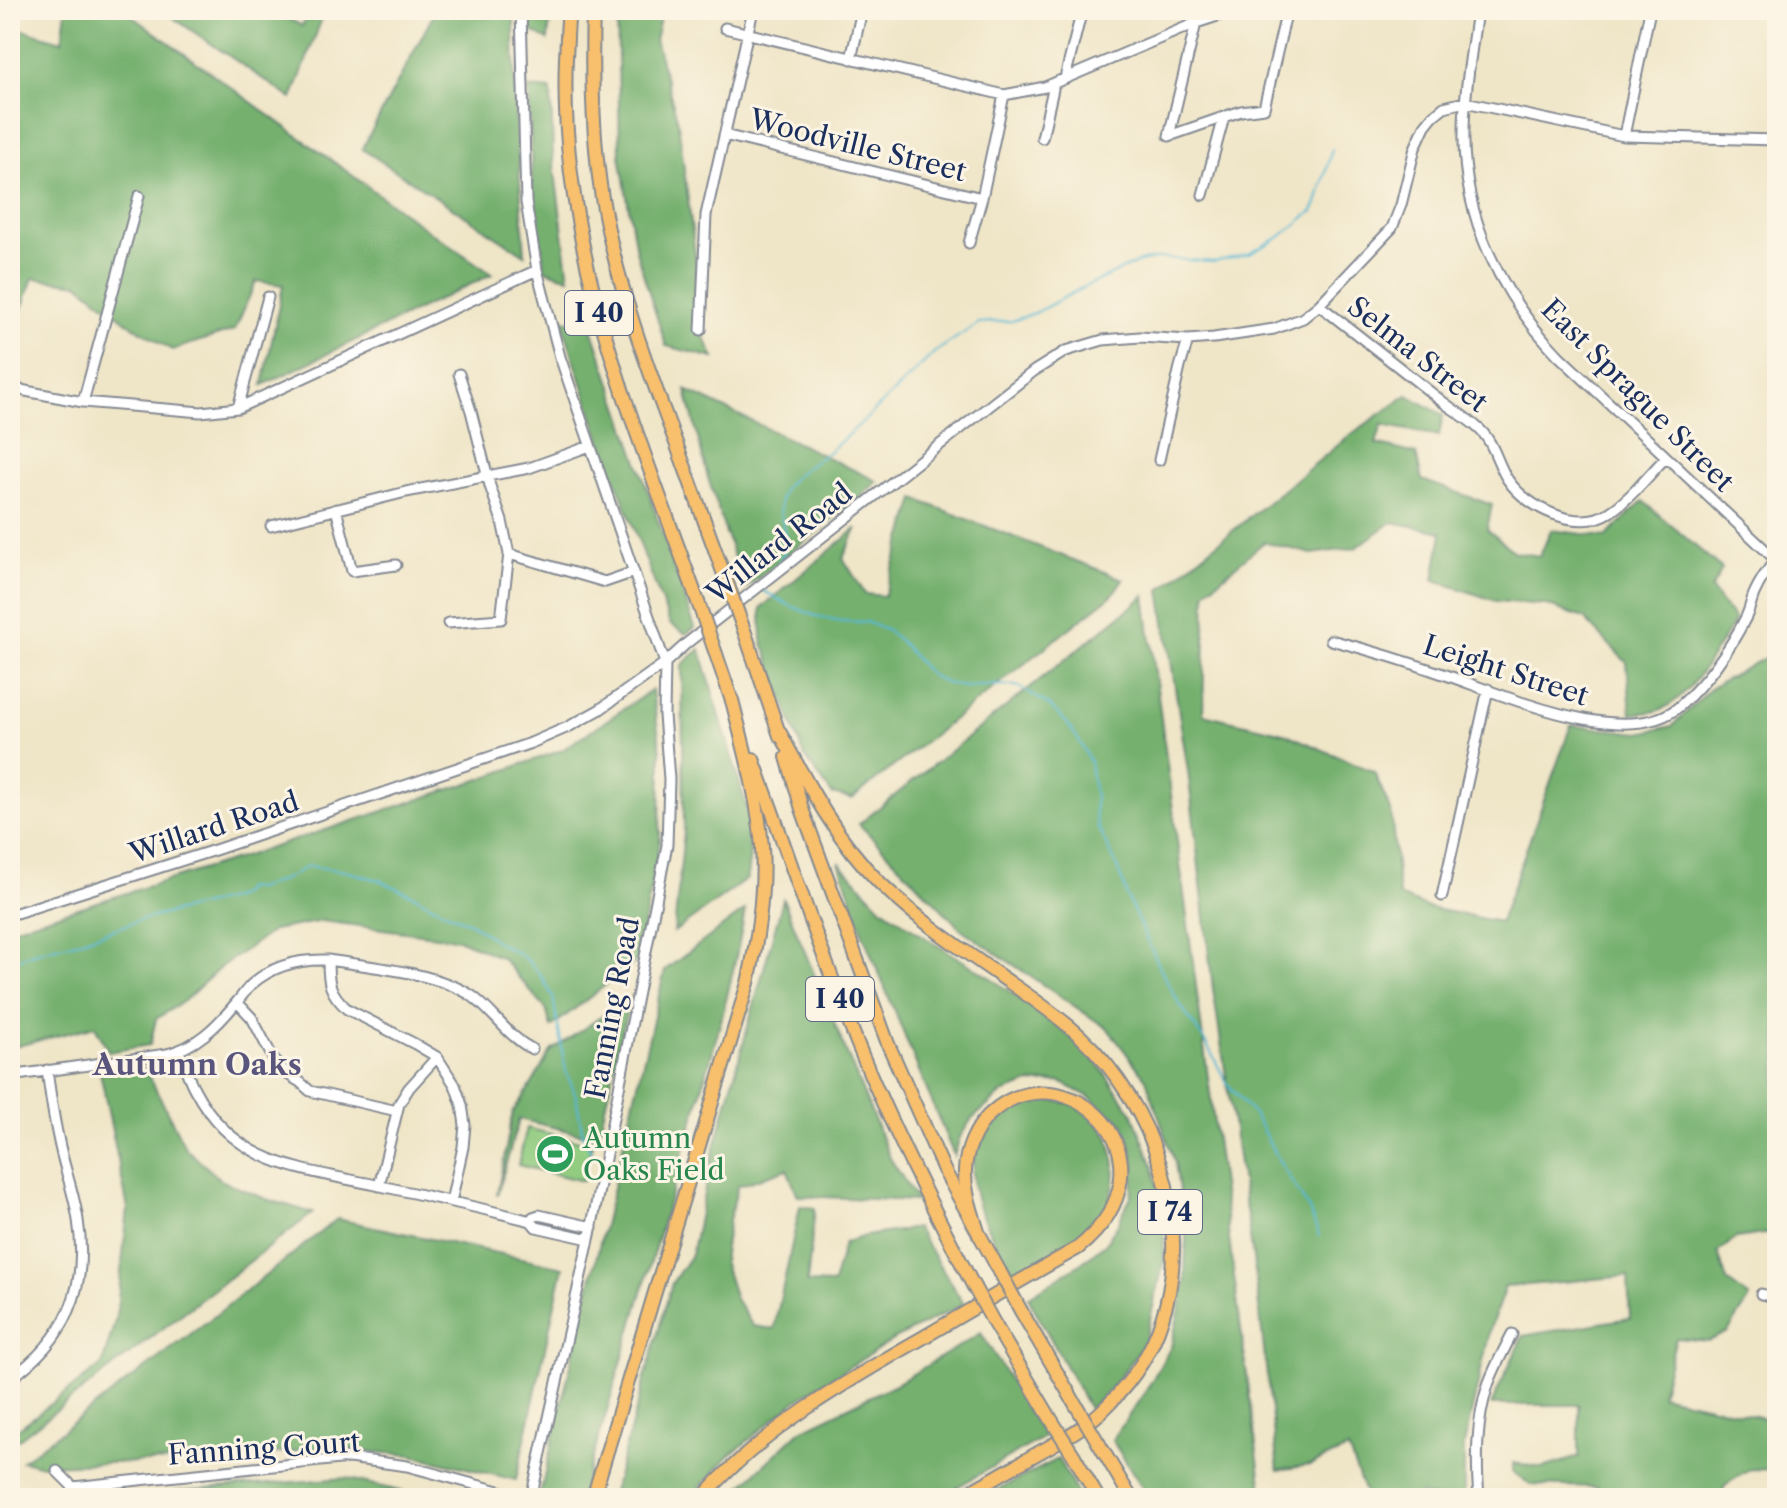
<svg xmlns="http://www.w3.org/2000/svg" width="1787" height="1508" viewBox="0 0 1787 1508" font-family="'Libre Caslon Text',serif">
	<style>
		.green { fill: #92cc80; stroke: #567e6f; stroke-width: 2 }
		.forest { fill: #75b06e; stroke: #487066; stroke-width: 2 }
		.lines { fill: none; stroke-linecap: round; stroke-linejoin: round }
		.stream { stroke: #57b8d5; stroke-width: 2 }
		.minor-casing { stroke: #858a92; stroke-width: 13 }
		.highway-casing { stroke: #858a92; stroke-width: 16 }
		.minor { stroke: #fff; stroke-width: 9 }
		.highway { stroke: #f8bf6c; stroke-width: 12 }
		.highway-bridge-casing { stroke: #858a92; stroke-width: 16; stroke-linecap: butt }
		.highway-bridge { stroke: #f8bf6c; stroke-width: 12 }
		.labels { text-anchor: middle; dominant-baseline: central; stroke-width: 6; stroke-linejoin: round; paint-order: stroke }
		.shield { fill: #fcf5e5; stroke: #5e6a86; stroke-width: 2 }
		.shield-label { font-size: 26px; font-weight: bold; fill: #1b2f5e }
		.street-label { font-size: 28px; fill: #1b2f5e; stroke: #fcf5e5 }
		.leisure-label { font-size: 28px; fill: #27864d; stroke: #fcf5e5; text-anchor: start }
		.neighbourhood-label { font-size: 30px; font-weight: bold; fill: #5a557d; stroke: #fcf5e5 }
	</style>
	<rect width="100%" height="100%" fill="#fcf5e5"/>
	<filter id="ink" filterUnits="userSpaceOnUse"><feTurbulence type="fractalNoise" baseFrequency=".0125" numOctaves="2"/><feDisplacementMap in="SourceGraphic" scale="16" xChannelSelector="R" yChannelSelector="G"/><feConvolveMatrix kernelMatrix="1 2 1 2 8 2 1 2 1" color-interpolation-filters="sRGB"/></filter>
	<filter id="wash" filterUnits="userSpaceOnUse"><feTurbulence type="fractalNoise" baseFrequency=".006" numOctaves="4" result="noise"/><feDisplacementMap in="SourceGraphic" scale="32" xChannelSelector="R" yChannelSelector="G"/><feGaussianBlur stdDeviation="1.8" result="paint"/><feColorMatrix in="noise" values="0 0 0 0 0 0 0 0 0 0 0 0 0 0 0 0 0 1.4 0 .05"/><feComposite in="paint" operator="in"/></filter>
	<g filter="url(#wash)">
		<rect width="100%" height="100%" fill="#efe5c7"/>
		<path class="green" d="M527 1128 592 1144 583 1181 518 1165Z"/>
		<path class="forest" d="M66 10H124L429 231 492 274 263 385 283 285 256 281 235 330 172 350 128 323 79 284 33 278 12 336 10 334V26L62 41Z
			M162 10H273L302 26 310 10H325L292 99Z
			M436 10H514L515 107 525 255 362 149Z
			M527 10H551L548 40 532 31Z
			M617 10H662L655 40 678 122 695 254 701 330 714 358 666 346 636 251 620 155Z
			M529 88 551 90 553 157 569 278 545 270 532 187Z
			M561 319 592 328 695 628 686 634 670 624 600 438Z
			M686 390 877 481 861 497 744 589 708 478Z
			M1408 395 1443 415 1439 436 1382 425 1376 444 1416 454 1422 480 1492 505 1487 529 1514 552 1540 556 1551 530 1606 537 1643 501 1722 569 1711 589 1735 620C1717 647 1689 702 1656 711 1648 713 1639 713 1631 714L1627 663 1584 618 1546 605 1496 601 1434 580 1442 532 1392 522 1355 548 1312 554 1264 542 1206 591 1203 714 1284 733 1374 772 1391 811 1399 896 1429 908 1500 922 1571 725 1640 733 1672 726 1712 687 1777 651V1232L1736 1238 1718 1252 1727 1281 1750 1298 1728 1332 1708 1341 1676 1338 1661 1395 1777 1421V1470L1751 1469 1725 1485 1721 1498H1600L1598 1487 1531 1485 1513 1472V1463L1543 1468 1579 1457V1405H1491L1523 1336 1630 1318 1628 1276 1505 1287 1491 1326 1464 1445V1498H1436L1420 1494 1416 1498H1367L1348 1449 1310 1465 1278 1470 1254 1264 1213 989 1188 771 1160 590 1353 433Z
			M915 499 1123 579 1112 595 852 799 832 794 804 756 762 640 761 608 857 528 843 558 865 594 884 596Z
			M1145 596 1263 1498H1149L1112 1440 1147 1389 1171 1347 1185 1285 1186 1237 1175 1163 1146 1079 1108 1029 961 929 859 824Z
			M700 649 747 808 750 853 747 879 674 932 684 831 682 665Z
			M652 690 661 752 660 841 637 961 551 1027 546 1009 502 958 458 939 322 921 274 930 222 966 184 1001 156 1019 150 1045 109 1052 95 1026 10 1048V929L246 856 475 781 562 750Z
			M839 862 882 908 929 940 991 978 1068 1034 1098 1064 1132 1112 1153 1166 1164 1220V1261L1144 1344 1110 1390 1089 1409 1028 1297 1080 1264 1106 1243 1119 1222 1131 1196 1135 1165 1123 1124 1088 1096 1060 1082 1030 1083 1002 1093 971 1120 960 1137 954 1156 864 937Z
			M783 899 890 1158 917 1201 798 1196 787 1169 738 1186 729 1220 723 1261 735 1299 753 1326 774 1329 800 1206 815 1208 807 1283 833 1284 844 1243 865 1236 916 1228 964 1304 896 1338 798 1399 727 1458 690 1498H611L672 1283 691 1255 711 1161Z
			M745 910C728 1010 696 1108 668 1205 638 1303 611 1401 580 1498H539L665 970Z
			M630 997 598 1138 519 1119 497 1195 513 1112 532 1084 551 1051Z
			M145 1068 186 1149 222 1181 266 1199 313 1213 10 1446V1435L102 1365 116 1318 128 1209 100 1072Z
			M1042 1099 1072 1104 1094 1117 1108 1136 1115 1163 1114 1186 1107 1207 1091 1227 1050 1254 1014 1274C1004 1256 992 1239 984 1220 964 1177 969 1133 1012 1107 1020 1102 1032 1101 1042 1099Z
			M337 1219 563 1267 516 1480 412 1455 324 1448 213 1460 39 1465 22 1461 212 1318Z
			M981 1333 1044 1437 938 1498H729L801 1430 896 1384Z
			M1058 1459 1080 1498H981Z
			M346 1478 428 1498H173L175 1491Z"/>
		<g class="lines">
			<path class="stream" d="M777 567 784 552 785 534 780 511V500L784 488 797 474 830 451 868 417 935 352 979 323 1012 321 1035 313 1082 288 1139 262 1160 258 1214 262 1249 254 1280 237 1313 211 1317 203 1332 149
				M762 590 791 606 816 616 841 621 866 622 886 630 899 640 930 675 946 683 964 687 996 685 1017 686 1046 703 1067 723 1080 742 1090 762 1095 797V815L1098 828 1118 868 1128 899 1165 978 1179 1003 1206 1043 1228 1085 1254 1115 1261 1127 1282 1166 1309 1209 1319 1236
				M10 962 33 953 76 942 144 919 230 899 240 895 246 888 257 889 285 879 308 866 345 871 379 880 417 897 431 905 472 924 500 944 518 953 529 962 541 976 553 997 566 1071 576 1096 583 1135 593 1157"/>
		</g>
	</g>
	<g filter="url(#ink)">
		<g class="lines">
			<g class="minor-casing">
				<path id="minor" d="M521 10 526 202 537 270 560 357 665 663 664 715 669 779 667 845 590 1235 531 1498
					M1477 10C1472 50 1464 91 1464 131 1462 217 1501 296 1559 356L1777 561
					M725 28 1004 95 1045 87 1196 23 1236 10
					M851 59 862 10
					M1065 78 1082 10
					M724 135 982 198
					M1169 136 1241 111 1264 108 1287 10
					M1169 136 1196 23
					M1624 136 1650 10
					M1042 138 1053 89 1052 84
					M1203 195 1224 117
					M969 243 982 198 1004 95
					M1319 305C1358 335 1396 365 1434 395 1448 407 1465 416 1478 428 1494 441 1497 464 1508 480 1527 508 1578 533 1610 512 1630 499 1650 474 1666 457
					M701 330 706 215 753 10
					M10 388 83 402 201 412 238 408 537 270
					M83 402 139 196
					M238 408 268 297
					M1159 460 1180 367 1188 340
					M336 509 352 571 396 565
					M271 526 406 492 529 468 590 446
					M509 554 605 582 634 572
					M448 623 501 619 509 554 502 521 490 486 471 411 459 374
					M1331 640C1369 650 1406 661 1443 674 1500 693 1629 753 1681 705 1708 680 1730 649 1746 617 1750 609 1751 601 1754 594 1760 580 1768 569 1777 558
					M1442 896 1488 689
					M10 915 218 849 531 743 568 727 599 710 665 663 687 643 1034 371 1066 351 1103 340 1140 337 1188 340 1214 338 1274 329 1303 318 1319 305 1392 228 1401 205 1415 148 1425 126 1433 116 1444 107 1465 102 1624 136 1777 140
					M328 960C328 983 329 992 347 1009L415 1044 437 1057 455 1085 462 1105 465 1125 463 1147 451 1202
					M237 1002 252 1018 274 1060 287 1074 300 1082 310 1091 397 1111
					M179 1051C184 1064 188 1078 195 1090 235 1166 302 1169 376 1185 428 1196 480 1208 531 1221L536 1227 589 1239
					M10 1076 167 1054C196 1047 217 1026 236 1003 242 996 246 990 252 984 273 965 300 959 328 960 371 967 436 972 472 996 494 1012 507 1036 532 1049
					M379 1186 399 1104 409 1088 437 1057
					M531 1221 533 1217 539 1215 592 1227
					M1761 1294 1777 1298
					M10 1379C66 1339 89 1289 78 1220 74 1192 63 1165 58 1137 53 1115 50 1092 47 1070
					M57 1471 73 1487 349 1458 407 1466 525 1498
					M1479 1498C1476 1460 1476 1422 1488 1385 1494 1368 1504 1350 1512 1334"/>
			</g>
			<g class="highway-casing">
				<path id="highway" d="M569 10C567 26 567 42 566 58 558 250 635 425 698 602
					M593 10C591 73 592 136 602 198 616 282 646 364 676 443 693 489 709 534 726 580
					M745 633 780 736
					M716 654 733 704
					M779 731C808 785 836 839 879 882 918 920 964 951 1009 982 1033 999 1059 1016 1081 1037 1154 1105 1194 1221 1162 1319 1152 1352 1132 1381 1108 1405 1088 1426 1063 1439 1038 1453 1012 1468 986 1483 959 1498
					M787 757 802 809 888 1044 944 1170 1000 1272
					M753 759C790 858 822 959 863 1057 896 1136 934 1211 974 1287
					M1021 1311 1077 1407
					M995 1325 1052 1421
					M1099 1444 1131 1498
					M1074 1456 1098 1498
					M593 1498 748 983C758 938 765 893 762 847 758 797 744 748 732 700
					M702 1498C763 1429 845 1382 924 1337 975 1307 1026 1277 1078 1248 1187 1159 1065 1043 989 1115 975 1129 966 1150 965 1170 964 1192 973 1214 979 1235"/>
			</g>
			<use href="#minor" class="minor"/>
			<use href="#highway" class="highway"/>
			<g class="highway-bridge-casing">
				<path id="highway-bridge" d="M726 580 745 633
					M698 602 716 654
					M1000 1272 1021 1311
					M974 1287 995 1325
					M1077 1407 1099 1444
					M1052 1421 1074 1456"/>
			</g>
			<use href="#highway-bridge" class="highway-bridge"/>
		</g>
	</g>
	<defs>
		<g id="stadium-disc" transform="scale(2)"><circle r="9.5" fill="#2e9e5b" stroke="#fcf5e5"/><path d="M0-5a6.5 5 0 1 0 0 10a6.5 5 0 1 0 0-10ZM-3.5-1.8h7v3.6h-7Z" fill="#fff"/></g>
	</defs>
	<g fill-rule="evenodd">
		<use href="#stadium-disc" x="555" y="1154"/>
	</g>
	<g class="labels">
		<g class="shield">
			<rect x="565" y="291" width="68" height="44" rx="6"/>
			<rect x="806" y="977" width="68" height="44" rx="6"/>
			<rect x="1138" y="1190" width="64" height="44" rx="6"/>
		</g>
		<g class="shield-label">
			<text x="599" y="313">I 40</text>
			<text x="840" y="999">I 40</text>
			<text x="1170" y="1212">I 74</text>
		</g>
		<g class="street-label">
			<text transform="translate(858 145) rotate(14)">Woodville Street</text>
			<text transform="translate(1418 354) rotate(38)">Selma Street</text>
			<text transform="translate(1638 395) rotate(45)">East Sprague Street</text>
			<text transform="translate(779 543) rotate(-38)">Willard Road</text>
			<text transform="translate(1506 670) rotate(18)">Leight Street</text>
			<text transform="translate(214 827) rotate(-18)">Willard Road</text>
			<text transform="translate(612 1008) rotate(-79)">Fanning Road</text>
			<text transform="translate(264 1448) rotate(-4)">Fanning Court</text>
		</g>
		<g class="leisure-label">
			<text x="583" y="1138">Autumn<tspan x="583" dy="32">Oaks Field</tspan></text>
		</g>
		<g class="neighbourhood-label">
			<text x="197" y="1064">Autumn Oaks</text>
		</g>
	</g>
	<rect width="1787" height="1508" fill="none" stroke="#fcf5e5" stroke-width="40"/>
</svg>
